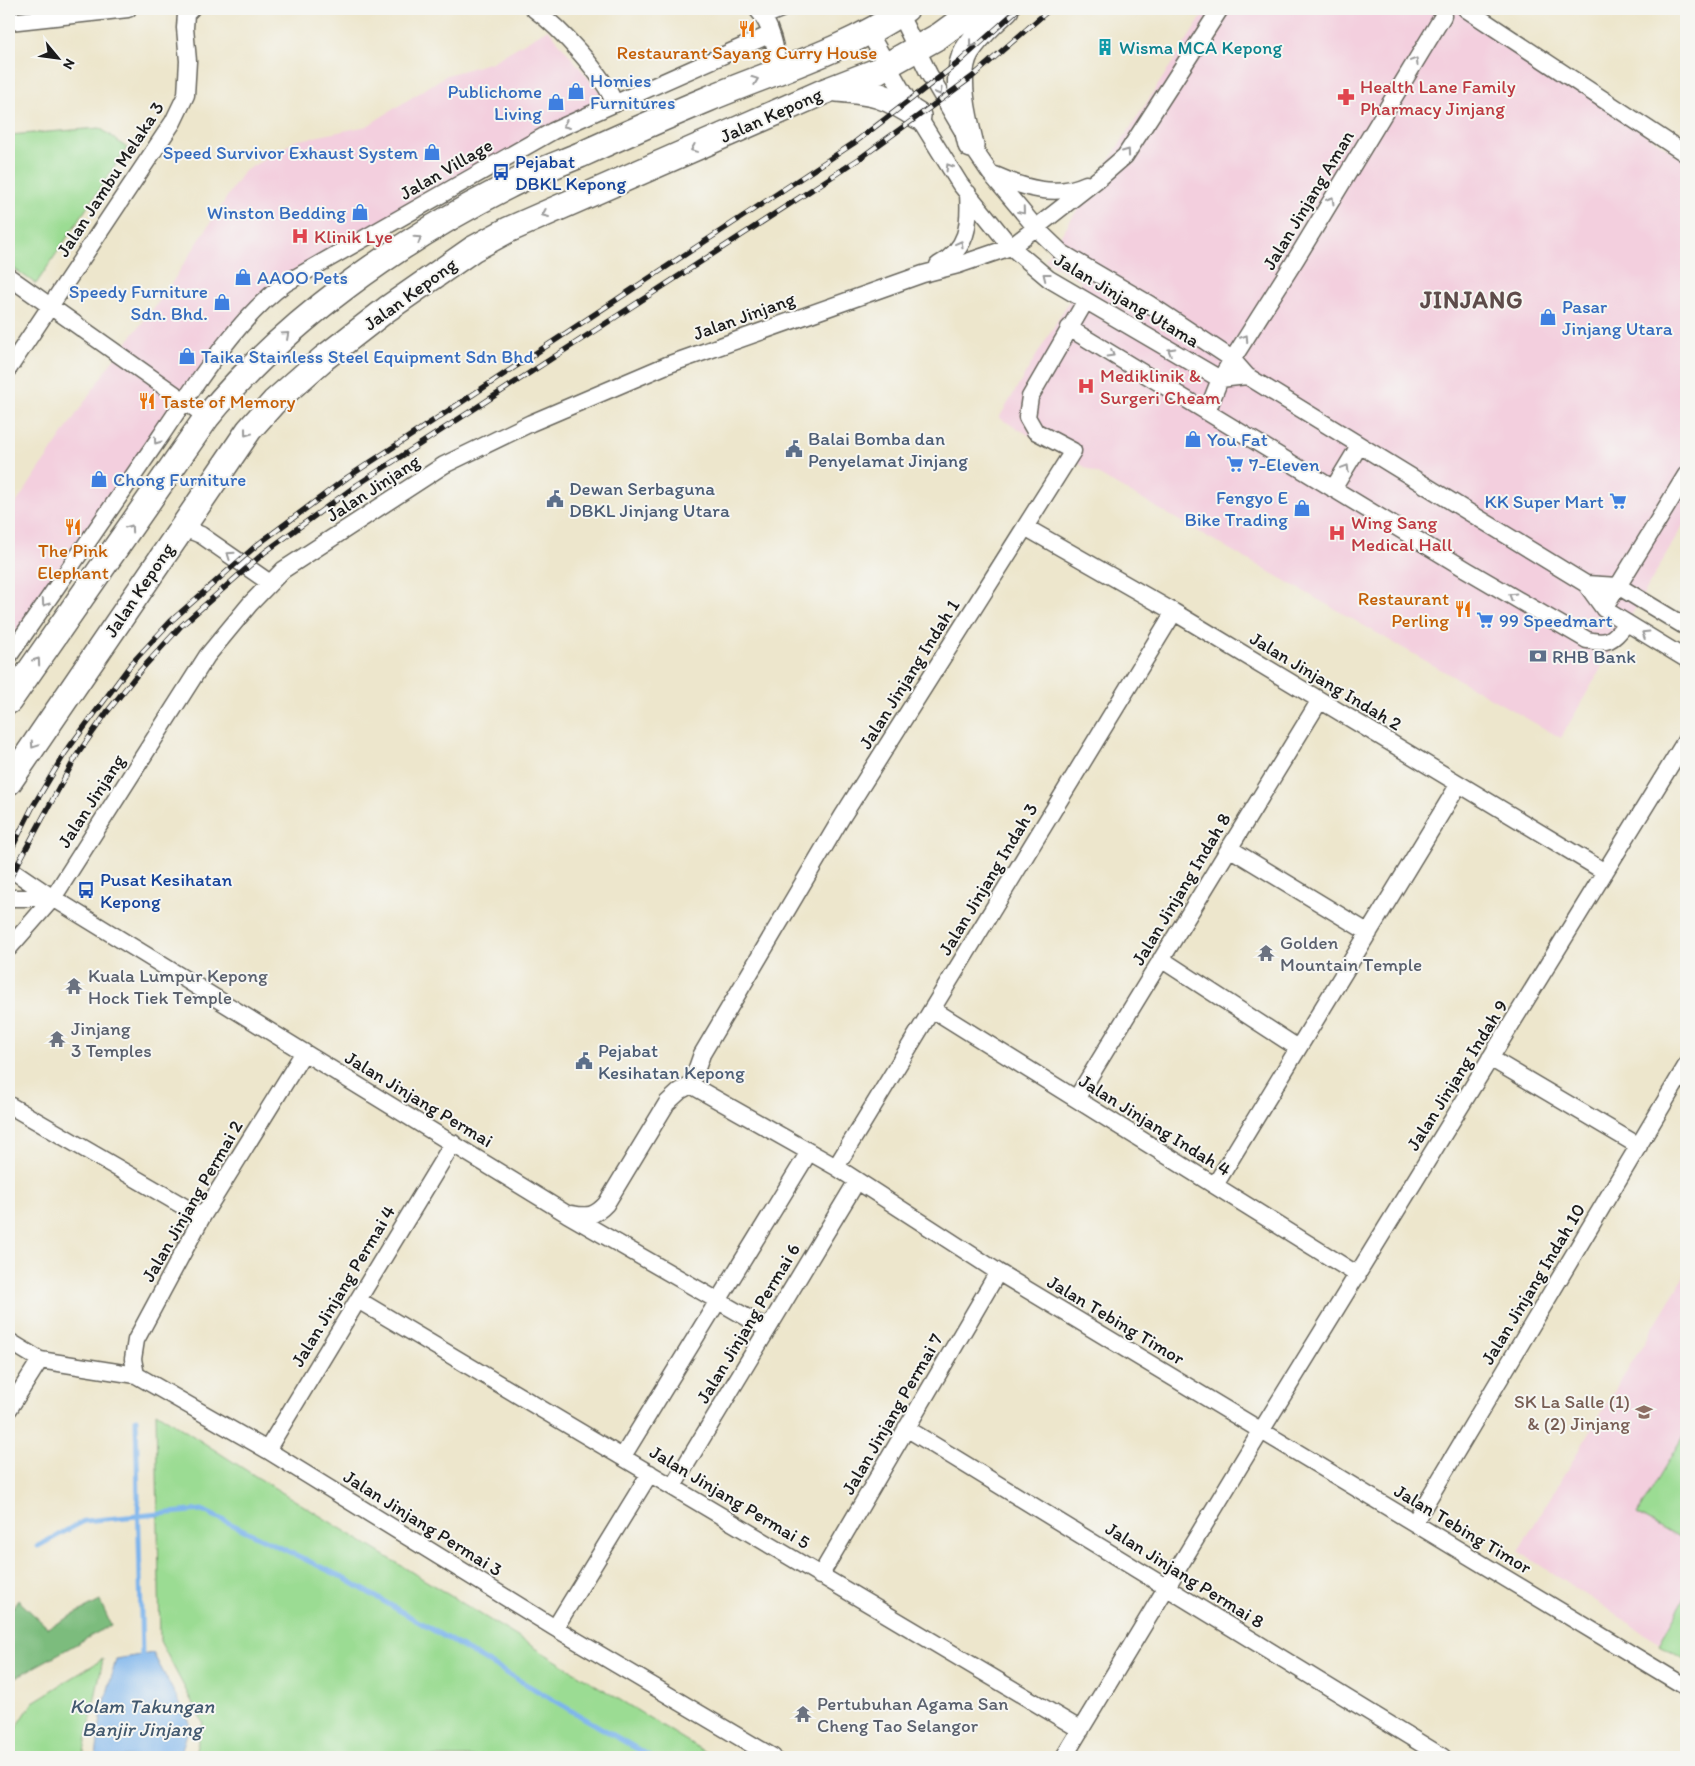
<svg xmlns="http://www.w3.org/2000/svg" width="1695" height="1766" viewBox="0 0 1695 1766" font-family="Itim,sans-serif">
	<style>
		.built { fill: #f3cfde }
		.green { fill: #9bdc93; stroke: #5c7c58 }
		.forest { fill: #7cbc7d; stroke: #4c6c4c }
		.water { fill: #7cb4ec; stroke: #4c6884 }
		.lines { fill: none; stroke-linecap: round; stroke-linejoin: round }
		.stream { stroke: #7cb4ec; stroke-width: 5 }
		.street-casing { stroke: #65635a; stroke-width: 19 }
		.primary-casing { stroke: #65635a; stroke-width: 28 }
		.street { stroke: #fff; stroke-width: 16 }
		.primary { stroke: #fff; stroke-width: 25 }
		.rail-casing { stroke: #1c1c1c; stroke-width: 5.5 }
		.rail { stroke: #f6f6f2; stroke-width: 4; stroke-dasharray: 11; stroke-linecap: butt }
		.oneway { stroke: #999 }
		.labels { text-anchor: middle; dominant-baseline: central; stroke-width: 4; stroke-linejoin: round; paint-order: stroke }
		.culture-label { font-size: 19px; fill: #0d838f; stroke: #f6f6f2; text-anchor: start }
		.food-label { font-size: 19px; fill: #c56008; stroke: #f6f6f2 }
		.shop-label { font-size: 19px; fill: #366cbe; stroke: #f6f6f2; text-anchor: start }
		.health-label { font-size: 19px; fill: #be3a42; stroke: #f6f6f2; text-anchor: start }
		.street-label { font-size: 19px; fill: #1c1c1c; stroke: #f6f6f2 }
		.transit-label { font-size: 19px; fill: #164399; stroke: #f6f6f2; text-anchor: start }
		.service-label { font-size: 19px; fill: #4e5e75; stroke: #f6f6f2; text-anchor: start }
		.worship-label { font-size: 19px; fill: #5b616d; stroke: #f6f6f2; text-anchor: start }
		.education-label { font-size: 19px; fill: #785e54; stroke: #f6f6f2; text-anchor: end }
		.water-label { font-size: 20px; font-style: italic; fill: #42596f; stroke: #f6f6f2 }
		.district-label { font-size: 24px; font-weight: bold; letter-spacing: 1px; fill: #5e4c4a; stroke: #f6f6f2 }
	</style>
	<rect width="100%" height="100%" fill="#f6f6f2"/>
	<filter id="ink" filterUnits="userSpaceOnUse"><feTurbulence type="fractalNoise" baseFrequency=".02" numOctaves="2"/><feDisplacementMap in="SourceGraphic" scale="10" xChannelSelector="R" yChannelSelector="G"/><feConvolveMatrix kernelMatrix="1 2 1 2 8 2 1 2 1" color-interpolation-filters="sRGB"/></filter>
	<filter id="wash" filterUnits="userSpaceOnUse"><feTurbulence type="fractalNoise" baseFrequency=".0096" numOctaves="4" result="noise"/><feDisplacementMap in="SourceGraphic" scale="20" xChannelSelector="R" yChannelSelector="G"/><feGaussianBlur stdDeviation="1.12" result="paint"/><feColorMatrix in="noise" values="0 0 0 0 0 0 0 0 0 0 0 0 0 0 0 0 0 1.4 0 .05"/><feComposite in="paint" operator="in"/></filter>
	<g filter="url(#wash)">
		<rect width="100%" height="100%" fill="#ede6cc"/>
		<path class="built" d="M1207 9H1459L1686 161V520L1561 738 999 418 1081 281 1045 260Z
			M548 29 607 101 281 278 259 295 245 310 9 644V514L112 361 164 295 243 172 295 141 367 126 447 75 492 62Z
			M1686 1273V1660L1518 1551Z"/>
		<path class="green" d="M100 128 127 148 36 284 9 265V135Z
			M156 1412 252 1474 713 1757H194L203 1723 160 1641Z
			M1686 1431V1542L1637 1514Z
			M1686 1596V1660L1659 1644Z
			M103 1659 83 1757H9V1739L33 1702Z"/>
		<path class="forest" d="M18 1600 48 1628 100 1601 111 1625 9 1681V1614Z"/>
		<path class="water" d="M153 1653 190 1723 180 1757H96L101 1717 116 1659Z"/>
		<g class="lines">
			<path class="stream" d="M136 1419 142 1655
				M38 1546 84 1521 202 1510 342 1577 651 1757"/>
		</g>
	</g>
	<g filter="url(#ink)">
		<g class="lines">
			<g class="street-casing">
				<path id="street" d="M534 9C560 28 603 74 615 104
					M757 9C772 25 776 49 779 71
					M1466 9 1686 154
					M899 13 929 74 971 145 990 173 1036 228 1062 253 1149 304 1232 359 1247 376 1586 584 1604 609 1686 659
					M764 16 781 9
					M9 22 128 9
					M868 31 901 89 960 184 1011 247 1049 279 1220 379 1247 376
					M995 175C1024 188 1056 198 1086 184
					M938 265C968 249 970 225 968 193
					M9 277 207 417
					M1069 328 1467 570 1587 640C1610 645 1613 639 1627 623
					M9 368 173 122 186 95 188 61 185 28 186 14 191 9
					M1207 412 1220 379 1296 259 1443 16 1442 9
					M1333 489 1359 446
					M1025 527 1174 612 1605 872
					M176 537 189 530 201 535 270 583
					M1586 584 1618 586 1686 627
					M1604 609 1686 475
					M9 656C59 583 109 510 160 437 194 387 237 318 286 283L553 131 771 34
					M1229 848 1369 933
					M9 868 53 898 567 1214 767 1329
					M9 898H53
					M9 948 53 898 207 656 250 604 283 570 444 465 531 423 667 365 923 274 958 265 1011 247 1102 176 1125 156 1220 9
					M1161 959 1298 1048
					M932 1009 1358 1275
					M1490 1058 1639 1146
					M691 1085 836 1167 998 1272 1686 1687
					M691 1085 702 1054 842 817 1073 451 1035 431 1027 417 1030 397 1085 302
					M1076 1099 1320 700
					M9 1105 202 1217
					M836 1167 1174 612
					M1215 1185 1459 784
					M572 1214C588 1217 595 1216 606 1204L667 1103 680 1091 691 1085
					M358 1300 1081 1730
					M9 1341 40 1360 136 1375 267 1450 555 1628 773 1757
					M136 1375 133 1359 136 1340 202 1217 304 1052
					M9 1409 40 1360
					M906 1428 1443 1757
					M267 1450 453 1143
					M623 1456 809 1152
					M673 1486 857 1181
					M1414 1523 1686 1066
					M820 1576 998 1272
					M555 1628 650 1473
					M1064 1757 1261 1431 1686 740"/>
			</g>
			<g class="primary-casing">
				<path id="primary" d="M837 89C874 92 886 95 918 116
					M971 145C965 121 953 74 967 51 977 35 992 22 1006 9
					M9 701 207 417C285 322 399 241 508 186 531 174 556 165 580 155 622 136 665 117 708 99 774 71 846 51 906 9
					M9 782 249 430 274 402 324 358 387 309 473 249 508 230 823 92 877 71 939 36 976 9"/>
			</g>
			<use href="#street" class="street"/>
			<use href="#primary" class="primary"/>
			<g class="rail-casing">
				<path id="rail" d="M9 854 32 808 65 753 132 663 171 621 257 545 348 477 854 143 958 63 1018 9
					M9 880 77 755 107 712 140 671 181 626 265 552 357 485 859 159 972 77 1050 9"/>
			</g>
			<use href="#rail" class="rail"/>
		</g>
		<defs><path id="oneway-chevron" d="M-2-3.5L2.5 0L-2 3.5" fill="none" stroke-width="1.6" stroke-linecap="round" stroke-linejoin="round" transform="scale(1.25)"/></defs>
		<g class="oneway">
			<use href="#oneway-chevron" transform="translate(972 44) rotate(128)"/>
			<use href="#oneway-chevron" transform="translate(1415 61) rotate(-59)"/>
			<use href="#oneway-chevron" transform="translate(755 80) rotate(-21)"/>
			<use href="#oneway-chevron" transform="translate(939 92) rotate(60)"/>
			<use href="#oneway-chevron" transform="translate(566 125) rotate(157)"/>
			<use href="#oneway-chevron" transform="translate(694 149) rotate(157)"/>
			<use href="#oneway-chevron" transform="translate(1127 152) rotate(-54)"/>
			<use href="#oneway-chevron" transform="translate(949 167) rotate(-122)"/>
			<use href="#oneway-chevron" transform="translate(1331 200) rotate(-59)"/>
			<use href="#oneway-chevron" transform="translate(1022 211) rotate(50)"/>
			<use href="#oneway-chevron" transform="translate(545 214) rotate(157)"/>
			<use href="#oneway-chevron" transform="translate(418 239) rotate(-33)"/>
			<use href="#oneway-chevron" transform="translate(960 244) rotate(-61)"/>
			<use href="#oneway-chevron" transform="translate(1046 276) rotate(-142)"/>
			<use href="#oneway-chevron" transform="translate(286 335) rotate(-42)"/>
			<use href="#oneway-chevron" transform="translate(1245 338) rotate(-57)"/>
			<use href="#oneway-chevron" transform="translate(1171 351) rotate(-150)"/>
			<use href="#oneway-chevron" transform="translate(1111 354) rotate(31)"/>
			<use href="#oneway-chevron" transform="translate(247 433) rotate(127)"/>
			<use href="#oneway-chevron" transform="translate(157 441) rotate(125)"/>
			<use href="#oneway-chevron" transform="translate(1346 468) rotate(-59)"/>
			<use href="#oneway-chevron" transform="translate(130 528) rotate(-55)"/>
			<use href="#oneway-chevron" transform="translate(230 555) rotate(-145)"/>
			<use href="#oneway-chevron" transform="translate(1512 596) rotate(-150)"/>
			<use href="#oneway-chevron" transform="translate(45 603) rotate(125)"/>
			<use href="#oneway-chevron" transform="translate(1645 634) rotate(-148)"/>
			<use href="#oneway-chevron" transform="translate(37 661) rotate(-55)"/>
			<use href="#oneway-chevron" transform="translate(34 745) rotate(124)"/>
		</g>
	</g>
	<defs>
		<g id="restaurant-bare" transform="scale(1.35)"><path d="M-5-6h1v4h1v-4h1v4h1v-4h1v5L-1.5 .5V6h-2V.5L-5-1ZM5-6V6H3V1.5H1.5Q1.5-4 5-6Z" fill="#e8710a" stroke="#f6f6f2" stroke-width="2.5" paint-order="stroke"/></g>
		<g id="building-bare" transform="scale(1.35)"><path d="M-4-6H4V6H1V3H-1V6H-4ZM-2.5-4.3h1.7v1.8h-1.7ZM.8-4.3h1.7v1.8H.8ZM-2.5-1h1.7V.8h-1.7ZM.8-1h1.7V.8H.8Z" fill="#0f9aa8" stroke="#f6f6f2" stroke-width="2.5" paint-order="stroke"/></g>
		<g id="shop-bare" transform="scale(1.35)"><path d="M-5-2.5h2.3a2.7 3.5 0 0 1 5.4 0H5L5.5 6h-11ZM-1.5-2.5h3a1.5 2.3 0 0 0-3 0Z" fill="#3f7fe0" stroke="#f6f6f2" stroke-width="2.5" paint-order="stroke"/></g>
		<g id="pharmacy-bare" transform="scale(1.35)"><path d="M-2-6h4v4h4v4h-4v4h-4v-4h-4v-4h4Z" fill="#e0444e" stroke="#f6f6f2" stroke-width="2.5" paint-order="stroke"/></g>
		<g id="bus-bare" transform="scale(1.35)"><path d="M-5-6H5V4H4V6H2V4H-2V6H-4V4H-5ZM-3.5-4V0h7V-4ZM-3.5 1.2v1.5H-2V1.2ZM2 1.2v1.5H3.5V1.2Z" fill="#1a4fb4" stroke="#f6f6f2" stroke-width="2.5" paint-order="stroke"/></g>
		<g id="hospital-bare" transform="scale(1.35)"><path d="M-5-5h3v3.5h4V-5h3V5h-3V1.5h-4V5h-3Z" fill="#e0444e" stroke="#f6f6f2" stroke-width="2.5" paint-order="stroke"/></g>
		<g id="civic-bare" transform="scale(1.35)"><path d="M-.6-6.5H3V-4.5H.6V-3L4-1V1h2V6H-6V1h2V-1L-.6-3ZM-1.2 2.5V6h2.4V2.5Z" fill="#5c6f8a" stroke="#f6f6f2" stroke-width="2.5" paint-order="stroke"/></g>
		<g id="supermarket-bare" transform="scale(1.35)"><path d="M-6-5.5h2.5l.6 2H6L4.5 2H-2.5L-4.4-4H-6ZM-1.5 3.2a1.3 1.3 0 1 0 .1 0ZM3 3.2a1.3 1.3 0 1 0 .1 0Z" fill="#3f7fe0" stroke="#f6f6f2" stroke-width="2.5" paint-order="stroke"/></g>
		<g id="bank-bare" transform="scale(1.35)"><path d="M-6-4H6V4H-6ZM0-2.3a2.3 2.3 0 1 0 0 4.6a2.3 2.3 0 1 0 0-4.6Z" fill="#5c6f8a" stroke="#f6f6f2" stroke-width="2.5" paint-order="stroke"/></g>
		<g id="temple-bare" transform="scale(1.35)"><path d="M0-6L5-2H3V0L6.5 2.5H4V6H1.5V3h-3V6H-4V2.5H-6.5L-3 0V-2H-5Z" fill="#6b7280" stroke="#f6f6f2" stroke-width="2.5" paint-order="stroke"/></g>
		<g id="school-bare" transform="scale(1.35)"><path d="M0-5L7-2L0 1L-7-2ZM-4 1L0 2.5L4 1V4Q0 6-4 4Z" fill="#8d6e63" stroke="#f6f6f2" stroke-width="2.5" paint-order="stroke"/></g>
	</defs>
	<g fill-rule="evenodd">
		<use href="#restaurant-bare" x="747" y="29"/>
		<use href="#building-bare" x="1105" y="47"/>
		<use href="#shop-bare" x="576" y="91"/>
		<use href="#pharmacy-bare" x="1346" y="97"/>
		<use href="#shop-bare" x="556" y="102"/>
		<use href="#shop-bare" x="432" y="152"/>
		<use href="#bus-bare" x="501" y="172"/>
		<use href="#shop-bare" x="360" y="212"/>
		<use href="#hospital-bare" x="300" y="236"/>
		<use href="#shop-bare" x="243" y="277"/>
		<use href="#shop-bare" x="222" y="302"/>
		<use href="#shop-bare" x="1548" y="317"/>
		<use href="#shop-bare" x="187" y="356"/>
		<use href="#hospital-bare" x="1086" y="386"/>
		<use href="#restaurant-bare" x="147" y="401"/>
		<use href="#shop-bare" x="1193" y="439"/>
		<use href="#civic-bare" x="794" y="449"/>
		<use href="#supermarket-bare" x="1235" y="464"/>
		<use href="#shop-bare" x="99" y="479"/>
		<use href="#civic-bare" x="555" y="499"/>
		<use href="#supermarket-bare" x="1618" y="501"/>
		<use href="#shop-bare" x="1302" y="508"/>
		<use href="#restaurant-bare" x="73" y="527"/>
		<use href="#hospital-bare" x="1337" y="533"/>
		<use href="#restaurant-bare" x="1463" y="609"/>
		<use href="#supermarket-bare" x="1485" y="620"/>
		<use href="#bank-bare" x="1538" y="656"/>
		<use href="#bus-bare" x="86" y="890"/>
		<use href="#temple-bare" x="1266" y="953"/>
		<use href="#temple-bare" x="74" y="986"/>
		<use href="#temple-bare" x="57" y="1039"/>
		<use href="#civic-bare" x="584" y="1061"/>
		<use href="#school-bare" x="1644" y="1412"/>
		<use href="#temple-bare" x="803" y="1714"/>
	</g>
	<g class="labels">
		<g class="culture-label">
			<text x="1119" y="47">Wisma MCA Kepong</text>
		</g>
		<g class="food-label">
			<text x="747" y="52">Restaurant Sayang Curry House</text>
			<text x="161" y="401" text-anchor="start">Taste of Memory</text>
			<text x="73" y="550">The Pink<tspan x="73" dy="22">Elephant</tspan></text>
			<text x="1449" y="598" text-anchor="end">Restaurant<tspan x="1449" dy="22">Perling</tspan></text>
		</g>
		<g class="shop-label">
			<text x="590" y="80">Homies<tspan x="590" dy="22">Furnitures</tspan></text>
			<text x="542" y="91" text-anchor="end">Publichome<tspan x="542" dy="22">Living</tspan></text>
			<text x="418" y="152" text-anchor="end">Speed Survivor Exhaust System</text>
			<text x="346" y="212" text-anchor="end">Winston Bedding</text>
			<text x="257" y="277">AAOO Pets</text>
			<text x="208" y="291" text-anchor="end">Speedy Furniture<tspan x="208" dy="22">Sdn. Bhd.</tspan></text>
			<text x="1562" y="306">Pasar<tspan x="1562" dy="22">Jinjang Utara</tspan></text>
			<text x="201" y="356">Taika Stainless Steel Equipment Sdn Bhd</text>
			<text x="1207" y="439">You Fat</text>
			<text x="1249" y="464">7-Eleven</text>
			<text x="113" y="479">Chong Furniture</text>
			<text x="1288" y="497" text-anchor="end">Fengyo E<tspan x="1288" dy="22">Bike Trading</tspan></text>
			<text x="1604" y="501" text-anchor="end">KK Super Mart</text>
			<text x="1499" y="620">99 Speedmart</text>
		</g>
		<g class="health-label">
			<text x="1360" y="86">Health Lane Family<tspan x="1360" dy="22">Pharmacy Jinjang</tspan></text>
			<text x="314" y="236">Klinik Lye</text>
			<text x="1100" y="375">Mediklinik &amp;<tspan x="1100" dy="22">Surgeri Cheam</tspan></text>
			<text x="1351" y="522">Wing Sang<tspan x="1351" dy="22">Medical Hall</tspan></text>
		</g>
		<g class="street-label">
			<text transform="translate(771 115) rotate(-24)">Jalan Kepong</text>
			<text transform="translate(446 169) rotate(-30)">Jalan Village</text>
			<text transform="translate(110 179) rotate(-57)">Jalan Jambu Melaka 3</text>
			<text transform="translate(1308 200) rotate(-59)">Jalan Jinjang Aman</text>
			<text transform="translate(410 294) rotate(-36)">Jalan Kepong</text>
			<text transform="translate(1127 300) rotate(31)">Jalan Jinjang Utama</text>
			<text transform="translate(744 316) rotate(-20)">Jalan Jinjang</text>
			<text transform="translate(373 488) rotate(-33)">Jalan Jinjang</text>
			<text transform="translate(139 590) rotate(-56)">Jalan Kepong</text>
			<text transform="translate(909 674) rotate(-58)">Jalan Jinjang Indah 1</text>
			<text transform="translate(1326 681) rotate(31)">Jalan Jinjang Indah 2</text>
			<text transform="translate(91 801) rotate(-57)">Jalan Jinjang</text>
			<text transform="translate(988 879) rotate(-59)">Jalan Jinjang Indah 3</text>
			<text transform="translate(1181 889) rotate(-59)">Jalan Jinjang Indah 8</text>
			<text transform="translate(1457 1075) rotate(-58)">Jalan Jinjang Indah 9</text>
			<text transform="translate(419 1099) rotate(31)">Jalan Jinjang Permai</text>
			<text transform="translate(1155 1125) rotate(32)">Jalan Jinjang Indah 4</text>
			<text transform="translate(192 1201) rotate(-60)">Jalan Jinjang Permai 2</text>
			<text transform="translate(1533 1284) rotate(-59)">Jalan Jinjang Indah 10</text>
			<text transform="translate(343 1286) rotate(-59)">Jalan Jinjang Permai 4</text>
			<text transform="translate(1116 1320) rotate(31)">Jalan Tebing Timor</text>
			<text transform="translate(748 1323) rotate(-59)">Jalan Jinjang Permai 6</text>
			<text transform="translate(892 1414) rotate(-60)">Jalan Jinjang Permai 7</text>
			<text transform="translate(730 1497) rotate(31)">Jalan Jinjang Permai 5</text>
			<text transform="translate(423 1523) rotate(32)">Jalan Jinjang Permai 3</text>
			<text transform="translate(1463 1529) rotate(31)">Jalan Tebing Timor</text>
			<text transform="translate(1185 1575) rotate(32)">Jalan Jinjang Permai 8</text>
		</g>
		<g class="transit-label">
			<text x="515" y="161">Pejabat<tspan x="515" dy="22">DBKL Kepong</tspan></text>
			<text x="100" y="879">Pusat Kesihatan<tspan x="100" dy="22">Kepong</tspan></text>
		</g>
		<g class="service-label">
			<text x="808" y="438">Balai Bomba dan<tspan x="808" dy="22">Penyelamat Jinjang</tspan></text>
			<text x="569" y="488">Dewan Serbaguna<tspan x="569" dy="22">DBKL Jinjang Utara</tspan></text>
			<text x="1552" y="656">RHB Bank</text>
			<text x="598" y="1050">Pejabat<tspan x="598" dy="22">Kesihatan Kepong</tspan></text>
		</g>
		<g class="worship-label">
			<text x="1280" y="942">Golden<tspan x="1280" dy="22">Mountain Temple</tspan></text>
			<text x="88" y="975">Kuala Lumpur Kepong<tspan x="88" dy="22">Hock Tiek Temple</tspan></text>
			<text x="71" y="1028">Jinjang<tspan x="71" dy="22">3 Temples</tspan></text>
			<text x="817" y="1703">Pertubuhan Agama San<tspan x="817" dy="22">Cheng Tao Selangor</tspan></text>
		</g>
		<g class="education-label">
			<text x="1630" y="1401">SK La Salle (1)<tspan x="1630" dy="22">&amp; (2) Jinjang</tspan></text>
		</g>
		<g class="water-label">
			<text x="142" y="1706">Kolam Takungan<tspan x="142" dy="23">Banjir Jinjang</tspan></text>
		</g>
		<g class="district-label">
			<text x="1472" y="299">JINJANG</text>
		</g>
	</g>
	<rect width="1695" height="1766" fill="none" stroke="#f6f6f2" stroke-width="30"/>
	<g transform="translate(58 58) rotate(119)" stroke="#f6f6f2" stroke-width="4" paint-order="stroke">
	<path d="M0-4L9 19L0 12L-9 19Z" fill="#1c1c1c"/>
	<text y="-8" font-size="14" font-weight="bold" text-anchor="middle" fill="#1c1c1c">N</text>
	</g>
</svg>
